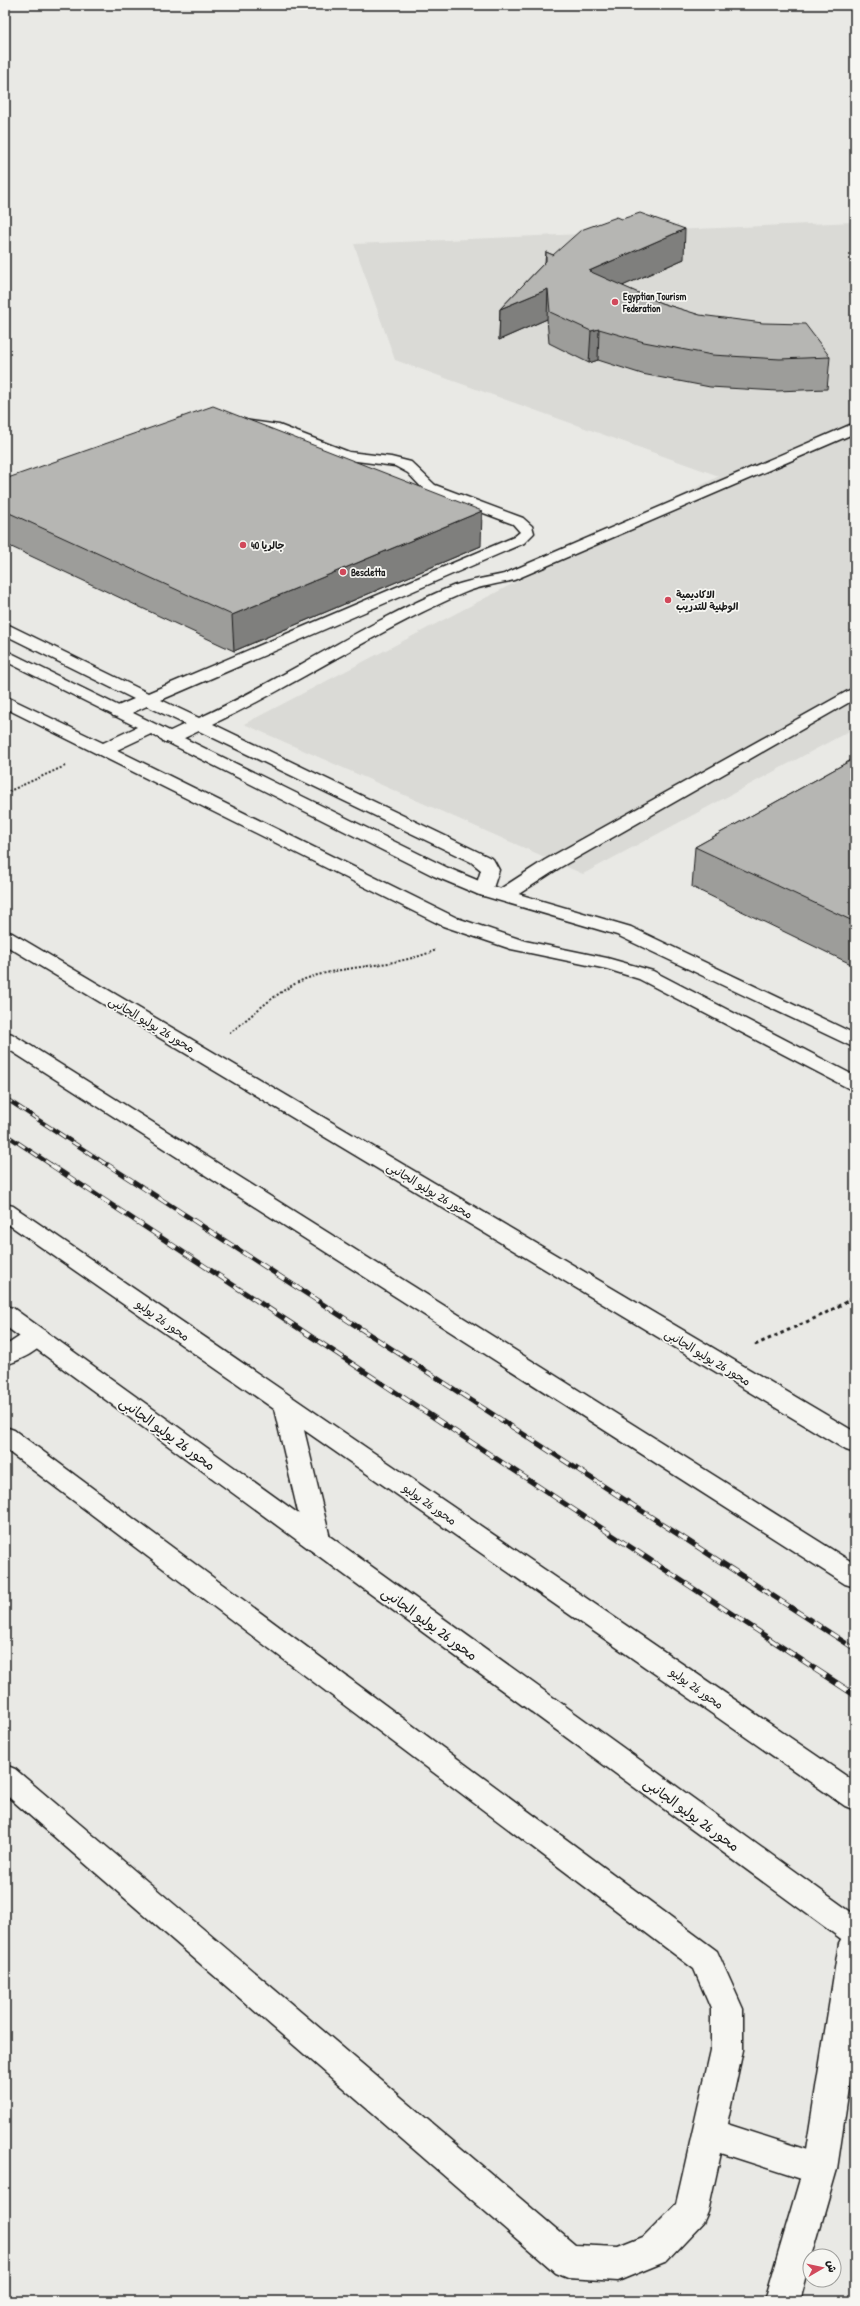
<svg xmlns="http://www.w3.org/2000/svg" width="860" height="2306" viewBox="0 0 860 2306" font-family="'Patrick Hand','Playpen Sans Arabic',sans-serif">
	<style>
		.built { fill: #dadad6 }
		.lines { fill: none; stroke-linecap: round; stroke-linejoin: round }
		.lane-casing { stroke: #1c1c1c; stroke-width: 3 }
		.street-casing { stroke: #1c1c1c; stroke-width: 3 }
		.secondary-casing { stroke: #1c1c1c; stroke-width: 3 }
		.highway-casing { stroke: #1c1c1c; stroke-width: 3 }
		.path-far1 { stroke: #1c1c1c; stroke-width: 2; stroke-dasharray: 2 2; stroke-linecap: butt }
		.path { stroke: #1c1c1c; stroke-width: 3; stroke-dasharray: 3.5 3.5; stroke-linecap: butt }
		.lane { fill: #f6f6f2; fill-rule: evenodd }
		.street { fill: #f6f6f2; fill-rule: evenodd }
		.secondary { fill: #f6f6f2; fill-rule: evenodd }
		.highway { fill: #f6f6f2; fill-rule: evenodd }
		.rail-far2-casing { stroke: #1c1c1c; stroke-width: 4 }
		.rail-far1-casing { stroke: #1c1c1c; stroke-width: 5 }
		.rail-casing { stroke: #1c1c1c; stroke-width: 6 }
		.rail-far2 { stroke: #f6f6f2; stroke-width: 2.5; stroke-dasharray: 8; stroke-linecap: butt }
		.rail-far1 { stroke: #f6f6f2; stroke-width: 3.5; stroke-dasharray: 10; stroke-linecap: butt }
		.rail { stroke: #f6f6f2; stroke-width: 4.5; stroke-dasharray: 13; stroke-linecap: butt }
		.wall { fill: #9d9d9a; stroke: #1c1c1c }
		.shaded-wall { fill: #7f7f7d; stroke: #1c1c1c }
		.building { fill: #b6b6b3; stroke: #1c1c1c }
		.poi-dot { fill: #d1495b; stroke: #f6f6f2; stroke-width: 1.5 }
		.labels { text-anchor: middle; dominant-baseline: central; stroke-width: 3.5; stroke-linejoin: round; paint-order: stroke }
		.far-poi-label { font-size: 10px; font-weight: bold; fill: #1c1c1c; stroke: #f6f6f2; text-anchor: start }
		.street-label { font-size: 12px; fill: #1c1c1c; stroke: #f6f6f2 }
		.near-street-label { font-size: 14px; fill: #1c1c1c; stroke: #f6f6f2 }
	</style>
	<rect width="100%" height="100%" fill="#e9e9e5"/>
	<filter id="ink" filterUnits="userSpaceOnUse"><feTurbulence type="fractalNoise" baseFrequency=".025" numOctaves="2"/><feDisplacementMap in="SourceGraphic" scale="8" xChannelSelector="R" yChannelSelector="G"/><feConvolveMatrix kernelMatrix="1 2 1 2 8 2 1 2 1" color-interpolation-filters="sRGB"/></filter>
	<g filter="url(#ink)">
		<path class="built" d="M855 222V728L583 874 244 724 719 476 395 360 354 244Z"/>
		<g class="lines">
			<g class="lane-casing">
				<path id="lane" d="M244 420 279 425 349 452 391 457 411 462 435 485 523 518 532 526 534 533 524 543 161 700 199 718C286 678 365 622 453 586 469 580 487 578 504 574L850 425 855 424V433L514 580C498 584 480 586 464 593 377 630 298 684 213 724L493 859 499 870 491 894 484 896 477 894 475 890 481 870 471 862 199 731 176 742H164L161 738 164 734 185 724 147 706 125 716H113L111 712 113 708 134 699 5 635V624L11 626 148 693 514 537 520 532 513 524 425 491 408 473 395 466 341 459 270 431 244 428 228 430 221 426 223 423Z
					M855 687V699L559 868 511 899 504 901 497 899 494 895 497 891 545 860Z
					M37 1329 46 1331 49 1337C41 1350 19 1361 5 1365V1346L28 1331Z
					M5 1427 14 1430 717 1951 743 2009V2050L727 2124 832 2158 837 2169 832 2180 820 2185 721 2153 708 2212 703 2223 667 2261 618 2281 568 2278 556 2273 5 1794V1765L15 1769 575 2245 618 2247 643 2237 676 2204 711 2050V2009L694 1969 5 1449Z"/>
			</g>
			<g class="street-casing">
				<path id="street" d="M5 650 448 868 491 886 631 927 855 1034V1048L617 935 477 894 434 876 151 734 117 750 457 918 525 941 607 958 653 971 855 1076V1090L848 1088 639 979 607 969 511 949 443 926 5 708V696L103 743 137 727 5 661Z
					M855 1930V2047L837 2169 812 2256H810V2264L800 2301H764L803 2169 839 1943 844 1934Z"/>
			</g>
			<g class="secondary-casing">
				<path id="secondary" d="M5 931 12 933 855 1432V1453L846 1450 5 945Z
					M5 1306 13 1308 855 1915V1945L844 1941 5 1326Z"/>
			</g>
			<g class="highway-casing">
				<path id="highway" d="M5 1032 12 1034 855 1564V1587L845 1584 5 1047Z
					M5 1204 13 1206 855 1782V1810L845 1806 304 1430 331 1542 327 1549 318 1552 309 1549 305 1542 274 1409 5 1222Z"/>
			</g>
			<path class="path-far1" d="M5 793 65 766
				M230 1033C251 1016 280 989 305 979 347 964 394 968 436 950"/>
			<path class="path" d="M755 1345 822 1315 855 1297"/>
			<use href="#lane" class="lane"/>
			<use href="#street" class="street"/>
			<use href="#secondary" class="secondary"/>
			<use href="#highway" class="highway"/>
			<g class="rail-far2-casing">
				<path id="rail-far2" d="M5 1098 109 1166
					M5 1134 53 1166"/>
			</g>
			<g class="rail-far1-casing">
				<path id="rail-far1" d="M51 1165 817 1670
					M108 1165 855 1649"/>
			</g>
			<g class="rail-casing">
				<path id="rail" d="M815 1669 855 1695"/>
			</g>
			<use href="#rail-far2" class="rail-far2"/>
			<use href="#rail-far1" class="rail-far1"/>
			<use href="#rail" class="rail"/>
		</g>
		<path class="wall" d="M546 252 553 255 684 259 622 286 661 303 830 357 827 389 777 391 710 387 642 374 598 360 589 363 549 343 547 319 499 340 500 309 545 262Z
			M5 479 481 546 234 651 5 544Z
			M855 758V966L692 887 695 847Z"/>
		<path class="shaded-wall" d="M685 229 684 259 588 301 589 271Z
			M548 289 547 319 499 340 500 309Z
			M599 329 598 360 589 363 591 331Z
			M482 511 481 546 234 651 232 615Z"/>
		<path class="building" d="M640 213 685 229 589 271 661 303 700 315 763 323 805 324 830 357 780 359 712 355 644 342 599 329 591 331 550 312 548 289 500 309 546 261V252L553 255 581 230 617 217 622 219Z
			M213 406 482 511 232 615 5 511V479Z
			M855 758V922L695 847Z"/>
	</g>
	<g class="poi-dot">
		<circle cx="615" cy="302" r="4"/>
		<circle cx="243" cy="545" r="4"/>
		<circle cx="343" cy="572" r="4"/>
		<circle cx="668" cy="600" r="4"/>
	</g>
	<g class="labels">
		<g class="far-poi-label">
			<text x="623" y="296">Egyptian Tourism<tspan x="623" dy="12">Federation</tspan></text>
			<text x="251" y="545">جالريا 40</text>
			<text x="351" y="572">Bescletta</text>
			<text x="676" y="594">الاكاديمية<tspan x="676" dy="12">الوطنية للتدريب</tspan></text>
		</g>
		<g class="street-label">
			<text transform="translate(152 1024) rotate(31)">محور 26 يوليو الجانبى</text>
			<text transform="translate(430 1190) rotate(31)">محور 26 يوليو الجانبى</text>
			<text transform="translate(163 1320) rotate(35)">محور 26 يوليو</text>
			<text transform="translate(708 1357) rotate(31)">محور 26 يوليو الجانبى</text>
			<text transform="translate(430 1504) rotate(35)">محور 26 يوليو</text>
			<text transform="translate(697 1688) rotate(35)">محور 26 يوليو</text>
		</g>
		<g class="near-street-label">
			<text transform="translate(168 1433) rotate(36)">محور 26 يوليو الجانبى</text>
			<text transform="translate(430 1623) rotate(36)">محور 26 يوليو الجانبى</text>
			<text transform="translate(692 1814) rotate(36)">محور 26 يوليو الجانبى</text>
		</g>
	</g>
	<rect width="860" height="2306" fill="none" stroke="#f6f6f2" stroke-width="20"/>
	<rect x="10" y="10" width="840" height="2286" fill="none" stroke="#1c1c1c" stroke-width="1.5" filter="url(#ink)"/>
	<g transform="translate(822 2268) rotate(81)"><circle r="19" fill="#f6f6f2" stroke="#9f9f9c"/>
	<path d="M0-3L7 15L0 10L-7 15Z" fill="#d1495b"/>
	<text y="-6" font-size="11" font-weight="bold" text-anchor="middle" fill="#1c1c1c">ش</text>
	</g>
</svg>
